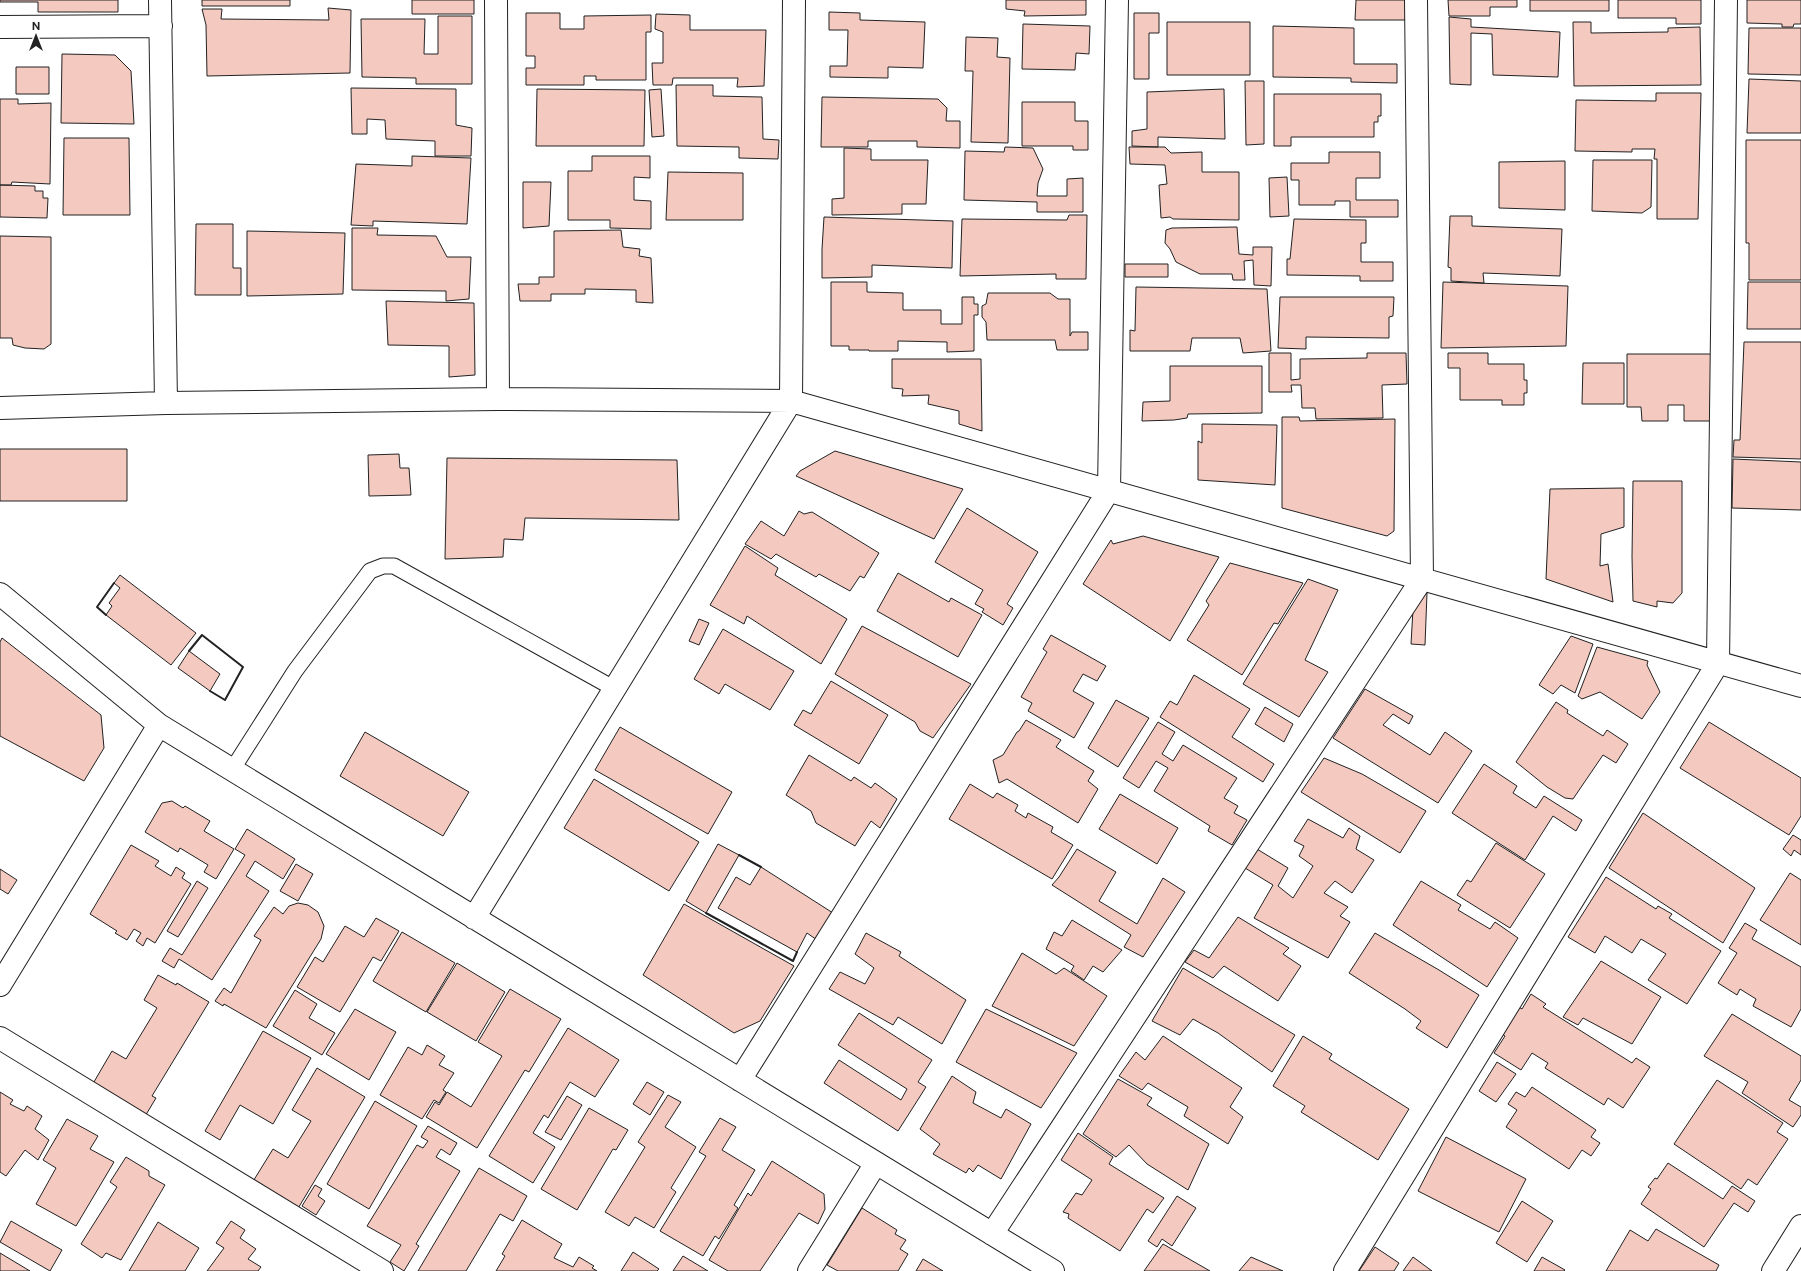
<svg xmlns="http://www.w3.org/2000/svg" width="1801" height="1271" viewBox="0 0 1801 1271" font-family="'Public Sans',sans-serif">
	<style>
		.building { fill: #f3c9c0; stroke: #222 }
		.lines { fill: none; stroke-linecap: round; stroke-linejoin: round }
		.lane-casing { stroke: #222; stroke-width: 17 }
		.street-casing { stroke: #222; stroke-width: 24 }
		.lane { stroke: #fff; stroke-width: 15 }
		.street { stroke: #fff; stroke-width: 22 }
		.wall { stroke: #222; stroke-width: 2 }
	</style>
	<rect width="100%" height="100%" fill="#fff"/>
	<path class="building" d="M0 0H118V12H38V2H0Z
		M202 0H290V6H202Z
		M412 0H474V14H412Z
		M1006 0H1086V15L1024 16 1025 11 1006 9Z
		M1356 0H1409V20H1355Z
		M1448 0H1517V7H1490V16H1449Z
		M1530 0H1609V11H1530Z
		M1618 0H1701V24H1676V18H1618Z
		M1747 0H1801V24H1794L1793 27H1782V24L1747 23Z
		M328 8 351 10 350 73 207 76 206 25 202 9H222L221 19 329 20Z
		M829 12 860 13V20L925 22 923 68 888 67V78L830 77V66H847L848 30H829Z
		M526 13H560V29H584V16L651 15V32H646V80H596V76H584V85H526V68H535V56H526Z
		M1134 13H1159V33H1149V79H1134Z
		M656 14 690 15V30H766L764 86 737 87 738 78H673L672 85H653L652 63H663V32L655 29Z
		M438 16H472V84H416V78L362 77 361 19H425L424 54H438Z
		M1449 17 1471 19V27L1560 32 1558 77 1493 75 1492 34 1471 33V85L1450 84Z
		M1167 22H1250V75H1167Z
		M1573 22H1591V33L1668 32V28L1700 27 1701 85 1574 86Z
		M1023 24 1090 26 1089 54 1076 53 1075 70 1022 69Z
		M1273 26 1354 28V64H1397V83L1351 82V78L1273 77Z
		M1749 28H1801V75L1748 74Z
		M966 37 998 38 997 57 1010 58 1008 143 971 142 973 71H965Z
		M62 54 115 55 131 71 134 124 61 123Z
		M16 67H49V94H16Z
		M1749 79 1801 81V133H1747Z
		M1245 81H1264V144L1246 145Z
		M676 85H713V96L762 97 763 139 779 140 778 159 739 158V147L677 146Z
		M351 88 456 89V125L472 128 471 156H435V141L386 139 385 120 367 119V134H352Z
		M537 89 645 90 644 146H536Z
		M661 89 664 136 652 137 649 90Z
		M1224 89 1225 139 1158 137V147L1132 146V131L1147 129V92Z
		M1656 93H1701L1698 219H1657V159H1654L1655 149H1632V152L1575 151 1576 100 1656 101Z
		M1274 94H1381V116H1378V122H1374V137H1291V146H1274Z
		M822 97 938 99 947 108 946 121H960V148L917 147V141H868V147H821Z
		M0 99H18V104L51 103 50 184 12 182 11 185H0Z
		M1022 102H1075V121H1088V150H1073V146H1022Z
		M64 138H129L130 215H63Z
		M1746 140H1801V280H1749V243H1746Z
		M1005 147 1033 148 1043 169 1038 183 1037 196H1067V179L1083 178V212H1037V202L964 200 965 151 1004 152Z
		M1129 147H1165L1171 153 1202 152V172H1239V220L1173 219 1170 217 1161 218 1159 185 1167 184 1165 165 1130 164Z
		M844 148 871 149V160H928L926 204H902V214L832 215V199L844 198Z
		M1329 152H1380V178H1356V200H1398V217H1350V201H1335V205H1299V180H1291V163H1329Z
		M412 156 471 158 467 224 373 221V226L351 225 356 164 412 166Z
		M592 156H650V178L634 177V200L651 201V229L610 228V220H568V171H592Z
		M1593 160H1652L1651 207 1642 213 1592 211Z
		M1565 161V210L1499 208V162Z
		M668 172 743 173V220H666Z
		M1287 177 1289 216 1270 217 1269 178Z
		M523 182H551L549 226 523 228Z
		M0 185 35 186V191H43V198H48L47 218 0 217Z
		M1069 215H1087L1086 279H1056V274L960 276 962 219 1067 220Z
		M1450 216H1472V226L1562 229 1560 276 1483 273 1484 283 1451 281V268L1448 267Z
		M824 217 953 221 952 268 872 265V277L822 278V249Z
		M1294 219 1366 220V243H1361V262H1393V281H1360V276L1287 275V259H1290Z
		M196 224H233V268H241V295H195Z
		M1237 227 1239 254 1253 255V247H1272L1271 286 1254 285 1253 260 1244 261 1245 280H1233L1232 274H1200L1176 262 1170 249 1165 243 1166 230 1172 228Z
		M352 228H378L377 235 436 236 447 257H471L469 299 446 301V291L352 290Z
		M621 230 623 247 640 249 639 256 651 258 653 303 636 302V290L585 289V294H551V301H520L518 284H539V277H554V231Z
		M247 231 345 233 343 294 247 296Z
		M0 236 51 237V344L44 349 25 348 13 345 12 338H0Z
		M1125 264H1168V277H1125Z
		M831 282H867V292L903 293V310H941V324H962V297H974V304H978V315H974V351L947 352V342L898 341V351H869V350H849V346H831Z
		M1443 282 1568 286 1566 346 1441 348Z
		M1748 282H1801V329H1747Z
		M1136 287 1267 289 1271 351 1243 353 1240 338H1192L1190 351H1130V330L1135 331Z
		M988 293H1050L1058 299H1070V336L1072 332H1088V350H1057L1055 340H987L986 322 982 317V306L986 304Z
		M1280 297H1394L1393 316 1389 317V338L1306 337V349L1278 348Z
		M386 301 474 303 475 375 449 377V346L388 345Z
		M1744 342H1801V459L1733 457 1734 440H1740Z
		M1269 353H1291V380L1300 379V359L1367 358V353H1406L1407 384 1382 385 1383 418 1316 419 1315 408H1302L1301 385H1291L1292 392H1269Z
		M1448 353H1488V364H1524V380H1527V393H1524V405H1502V400H1460V368H1448Z
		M1627 354H1711L1710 421H1684V405H1668V421H1642L1641 407H1627Z
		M892 359H981L982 431 959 424V411L928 404 929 395 902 396 903 389 892 388Z
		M1583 363H1624V404H1582Z
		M1170 366H1262V413L1188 414 1187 418 1174 420 1142 421 1143 402 1170 401Z
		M1282 417H1299L1300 421 1395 419 1394 531 1387 536 1282 508Z
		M1202 424 1277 425 1275 485 1198 480V441L1202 443Z
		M0 449H127V501H0Z
		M835 451 963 489 934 539 796 476 800 471Z
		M399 454 400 468H409L411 495 369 496 368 455Z
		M447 458 677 460 679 520 525 518 523 540 504 539 503 557 445 559Z
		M1733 459 1801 462V510L1732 508Z
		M1633 481H1682V593L1673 603 1657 601V607L1633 601 1632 557Z
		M1624 488V527L1601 534 1600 566 1608 564 1613 602 1546 579 1550 489Z
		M967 508 1038 552 1007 604 1013 608 1003 625 982 612 984 609 975 604 983 590 935 562Z
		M799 511 804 514 812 512 879 553 864 578 860 576 850 591 819 574 816 577 776 554 771 559 745 544 761 521 784 536Z
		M1143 536 1219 557 1170 641 1083 584 1111 540 1113 544Z
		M745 546 778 568 775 575 847 619 821 664 747 616 744 624 710 605Z
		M1230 563 1303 583 1278 624 1274 623 1242 675 1187 640 1209 605 1206 601Z
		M898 573 949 602 951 598 982 615 958 657 877 611Z
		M120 575 196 633 171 665 106 615 112 606 109 603 120 588 114 583Z
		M1308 579 1338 590 1305 660 1328 672 1299 717 1243 684Z
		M1414 592 1427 593 1425 645 1411 644Z
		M699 619 709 623 699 645 689 641Z
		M862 626 971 684 933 738 920 731 915 722 835 674Z
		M723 629 794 671 770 710 725 684 719 694 694 679Z
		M1051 635 1106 666 1097 681 1083 674 1073 691 1094 703 1074 738 1028 711 1032 703 1021 697 1047 652 1043 649Z
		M1571 636 1593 644 1575 693 1561 685 1553 694 1539 685Z
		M2 638 101 715 104 748 84 781 0 736V642Z
		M1597 647 1648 661 1647 665 1660 692 1642 719 1600 692 1582 699 1578 696Z
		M189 651 220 674 210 691 178 668Z
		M1194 675 1250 709 1232 737 1274 764 1263 782 1160 717 1170 701 1177 705Z
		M831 681 888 715 859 764 794 725 803 710 811 714Z
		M1365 689 1413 716 1409 724 1393 714 1383 725 1430 755 1445 732 1472 751 1438 803 1333 738Z
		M1116 700 1149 718 1118 767 1088 748Z
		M1556 702 1568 710 1567 713 1603 736 1607 730 1628 744 1616 763 1603 755 1573 799 1565 798 1547 787 1516 762Z
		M1265 707 1293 724 1284 742 1255 724Z
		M1026 720 1061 740 1056 747 1094 771 1088 781 1098 789 1078 823 1007 779 999 783 993 760 1003 755 1017 732 1019 731Z
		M1158 722 1175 732 1162 754 1173 761 1183 745 1237 778 1224 798 1238 806 1234 813 1247 820 1232 845 1208 831 1210 826 1154 791 1168 768 1156 761 1139 788 1123 778Z
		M1709 722 1801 778V816L1789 835 1680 768Z
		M620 727 732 792 708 834 595 770Z
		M365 732 469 792 443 836 340 776Z
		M809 755 851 781 854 777 871 788 875 783 897 799 880 828 871 821 855 846 816 823 811 811 786 795Z
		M1324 758 1362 774 1426 811 1400 853 1301 792Z
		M1484 764 1517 786 1513 793 1536 808 1544 796 1582 820 1576 831 1553 816 1525 860 1452 813Z
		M594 779 699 842 669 891 564 828Z
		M970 784 993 798 997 793 1018 805 1015 811 1026 818 1028 813 1053 827 1051 832 1073 845 1052 879 949 819Z
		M1120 794 1178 828 1157 864 1099 829Z
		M172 801 183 808 185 806 210 821 204 831 234 849 216 879 204 872 208 865 180 848 178 852 145 832 162 803Z
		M1643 813 1755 888 1723 943 1609 868Z
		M1308 819 1343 838 1349 828 1360 836 1356 849 1374 860 1352 893 1335 881 1324 893 1348 907 1340 916 1350 922 1328 958 1254 918 1273 885 1245 868 1252 846 1288 868 1278 886 1293 898 1313 866 1299 856 1304 846 1294 841Z
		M247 829 295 859 283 879 255 861 246 876 269 891 212 980 179 959 174 968 162 961 170 948 182 955 245 855 235 849Z
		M1793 835 1801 840V855L1794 850 1791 856 1783 849Z
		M1496 843 1545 874 1510 928 1457 895 1467 880 1471 882Z
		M718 844 739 855 706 913 686 901Z
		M131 845 159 861 155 866 171 876 176 867 185 873 182 878 191 884 155 943 147 938 143 946 136 941 141 933 134 929 127 940 115 933 117 931 90 914Z
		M1077 849 1116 872 1099 901 1137 924 1163 878 1185 892 1143 957 1124 947 1131 935 1052 885 1059 877Z
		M296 864 313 874 298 901 280 891Z
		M761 867 833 913 817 940 807 933 797 952 718 908 736 877 750 885Z
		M0 869 17 880 8 894 0 889Z
		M1790 873 1801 880V945L1760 920Z
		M1606 877 1656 909 1658 906 1672 914 1669 918 1721 951 1687 1004 1648 980 1666 954 1641 939 1632 953 1605 936 1595 953 1568 937Z
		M197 881 208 888 178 937 167 931Z
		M1421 881 1461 905 1458 910 1490 929 1495 922 1518 938 1487 987 1393 925Z
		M298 903 308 905 318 912 324 926 321 939 266 1028 224 1004 223 1006 215 1001 224 988 231 993 261 940 254 936 274 907 283 914 289 906Z
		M684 904 794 966 760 1021 734 1033 643 975Z
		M1238 917 1289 948 1283 954 1301 966 1278 1001 1224 966 1213 978 1185 962 1194 950 1209 958Z
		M376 918 399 931 381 961 373 957 340 1012 297 987 315 957 323 962 345 926 364 937Z
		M1072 920 1122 950 1103 972 1093 966 1084 980 1071 971 1074 966 1046 949 1054 932 1062 936Z
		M1745 923 1757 930 1752 939 1801 967V1009L1791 1027 1753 1006 1756 999 1740 989 1737 995 1718 983 1737 953 1729 948Z
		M402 932 455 963 426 1012 373 981Z
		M866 933 901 952 899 956 966 1000 942 1044 898 1017 893 1025 829 989 840 972 865 984 874 968 855 954Z
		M1375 933 1439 970 1479 995 1447 1048 1416 1028 1421 1021 1405 1009 1349 973Z
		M1022 953 1056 974 1064 968 1107 996 1074 1046 992 1006Z
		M1601 961 1661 997 1632 1044 1583 1018 1578 1025 1563 1017Z
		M457 963 505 992 476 1041 427 1012Z
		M1183 968 1295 1035 1272 1072 1218 1033 1193 1019 1180 1035 1152 1021Z
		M158 975 176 985 177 983 209 1002 152 1096 156 1098 144 1118 91 1087 112 1051 126 1059 157 1008 144 1000Z
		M510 989 561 1019 529 1072 525 1070 477 1148 426 1117 435 1102 439 1105 447 1092 471 1107 502 1056 478 1042Z
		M295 990 317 1004 309 1018 335 1033 322 1055 273 1026Z
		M1531 994 1546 1004 1543 1007 1632 1063 1636 1058 1650 1067 1623 1108 1608 1098 1604 1105 1545 1068 1548 1063 1532 1053 1521 1070 1494 1053 1505 1036 1500 1033 1517 1006 1522 1009Z
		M355 1009 396 1032 369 1080 326 1054Z
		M986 1009 1077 1053 1041 1108 956 1062Z
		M859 1013 932 1060 918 1082 926 1087 898 1131 824 1083 839 1060 901 1100 907 1089 838 1045Z
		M1732 1014 1801 1056V1080L1789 1100 1801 1107V1115L1793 1127 1742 1093 1748 1082 1704 1056Z
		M568 1028 619 1060 595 1097 570 1082 548 1118 544 1115 533 1133 555 1147 533 1183 489 1156Z
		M263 1031 311 1058 273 1124 240 1105 220 1140 205 1131Z
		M1163 1036 1242 1088 1230 1107 1243 1117 1228 1144 1184 1116 1188 1107 1148 1083 1142 1090 1119 1076 1136 1052 1145 1060Z
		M1303 1036 1332 1054 1329 1059 1409 1109 1378 1160 1301 1112 1305 1106 1273 1086Z
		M427 1045 445 1056 439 1065 454 1073 443 1090 446 1092 439 1103 434 1100 422 1119 380 1095 408 1047 422 1055Z
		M1497 1062 1516 1074 1496 1102 1479 1091Z
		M317 1068 365 1097 297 1210 252 1183 273 1149 288 1158 311 1121 292 1110Z
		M952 1076 976 1092 973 1103 1001 1118 1006 1109 1031 1124 1001 1179 978 1165 973 1172 969 1168 966 1173 933 1154 940 1144 920 1129Z
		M1118 1079 1152 1098 1147 1105 1209 1144 1188 1190 1147 1164 1129 1145 1116 1157 1083 1134Z
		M1717 1080 1783 1123 1777 1132 1788 1139 1757 1185 1748 1179 1741 1189 1674 1144Z
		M647 1082 664 1092 650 1115 633 1104Z
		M1532 1087 1596 1130 1591 1137 1600 1143 1591 1156 1582 1150 1569 1169 1506 1127 1517 1110 1508 1104 1516 1092 1525 1097Z
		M0 1092 13 1100 10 1104 24 1111 27 1106 42 1116 35 1129 49 1140 38 1160 25 1150 6 1176 0 1172Z
		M668 1095 681 1102 665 1127 696 1147 671 1188 676 1192 654 1228 635 1217 629 1226 605 1212 645 1147 638 1142Z
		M567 1096 582 1105 561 1140 545 1132Z
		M375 1101 417 1126 369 1209 327 1184Z
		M589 1108 628 1130 616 1150 613 1149 577 1210 541 1189Z
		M720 1118 736 1127 722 1150 755 1170 734 1205 738 1208 719 1239 715 1236 703 1256 660 1231 706 1156 699 1152Z
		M67 1119 98 1136 90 1149 114 1162 76 1226 36 1204 56 1168 43 1160Z
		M428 1126 457 1143 450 1155 441 1149 436 1157 460 1171 416 1244 419 1246 404 1271 390 1262 401 1245 367 1226 417 1145 423 1148 428 1141 421 1137Z
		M1078 1133 1113 1157 1109 1164 1164 1198 1153 1213 1147 1209 1120 1251 1068 1218 1069 1214 1063 1212 1076 1193 1082 1195 1092 1180 1061 1160Z
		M1446 1137 1526 1179 1499 1232 1418 1191Z
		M126 1157 149 1171V1176L165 1185 121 1260 106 1253 102 1258 81 1244 117 1187 110 1182Z
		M772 1161 824 1194 825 1209 818 1224 799 1213 760 1271H728L709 1260 748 1193 751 1196Z
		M1668 1163 1723 1199 1732 1186 1755 1201 1748 1212 1734 1203 1704 1247 1641 1204 1651 1189 1648 1187 1655 1178 1657 1179Z
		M479 1168 527 1196 513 1221 500 1214 466 1271H418Z
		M315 1185 322 1189 318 1196 325 1201 316 1215 302 1206Z
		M1177 1196 1196 1208 1172 1246 1162 1239 1157 1247 1148 1241Z
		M1522 1201 1553 1221 1527 1262 1496 1243Z
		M862 1208 897 1230 895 1234 906 1240 900 1249 908 1254 898 1271H838L827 1265Z
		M522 1220 562 1244 554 1258 573 1267 579 1257 594 1266 592 1268 597 1271H496L505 1256 502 1254Z
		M11 1221 62 1250 50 1271 0 1242Z
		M231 1221 245 1230 240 1238 256 1249 248 1259 261 1267 258 1271H207L224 1248 216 1243Z
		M158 1222 199 1248 185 1271H129Z
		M1656 1229 1719 1265 1716 1271H1606L1630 1230 1648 1241Z
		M1163 1244 1210 1271H1144Z
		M1375 1247 1399 1263 1394 1271H1359Z
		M633 1252 659 1269 657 1271H621Z
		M0 1253 30 1271H0Z
		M683 1256 708 1271H673Z
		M1251 1257 1283 1271H1239Z
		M1413 1257 1432 1271H1403Z
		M1542 1257 1565 1270 1564 1271H1534Z
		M923 1259 943 1271H916Z"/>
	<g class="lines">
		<g class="lane-casing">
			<path id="lane" d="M232 770 295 671 370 571 383 566H394L615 689"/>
		</g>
		<g class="street-casing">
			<path id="street" d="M160 0 166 403
				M496 0 498 399
				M0 27 161 26
				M0 408 166 403 498 399 791 401 1801 686
				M0 594 159 725 1053 1271
				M474 918 791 401 794 0
				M0 985 159 725
				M0 1038 382 1271
				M740 1080 1109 490 1117 0
				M992 1234 1422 579 1416 0
				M809 1271 876 1163
				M1345 1271 1718 663 1726 0
				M1773 1271 1801 1226"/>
		</g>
		<use href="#lane" class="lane"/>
		<use href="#street" class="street"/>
		<path class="wall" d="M106 615 97 607 114 583
			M189 651 202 635 243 667 225 700 210 691
			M739 855 761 867
			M706 913 793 961 797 952"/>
	</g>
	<g transform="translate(36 36)" stroke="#ffffff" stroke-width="3" paint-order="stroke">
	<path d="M0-3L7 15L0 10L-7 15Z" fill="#222222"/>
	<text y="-6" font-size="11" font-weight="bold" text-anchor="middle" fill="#222222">N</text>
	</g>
</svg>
